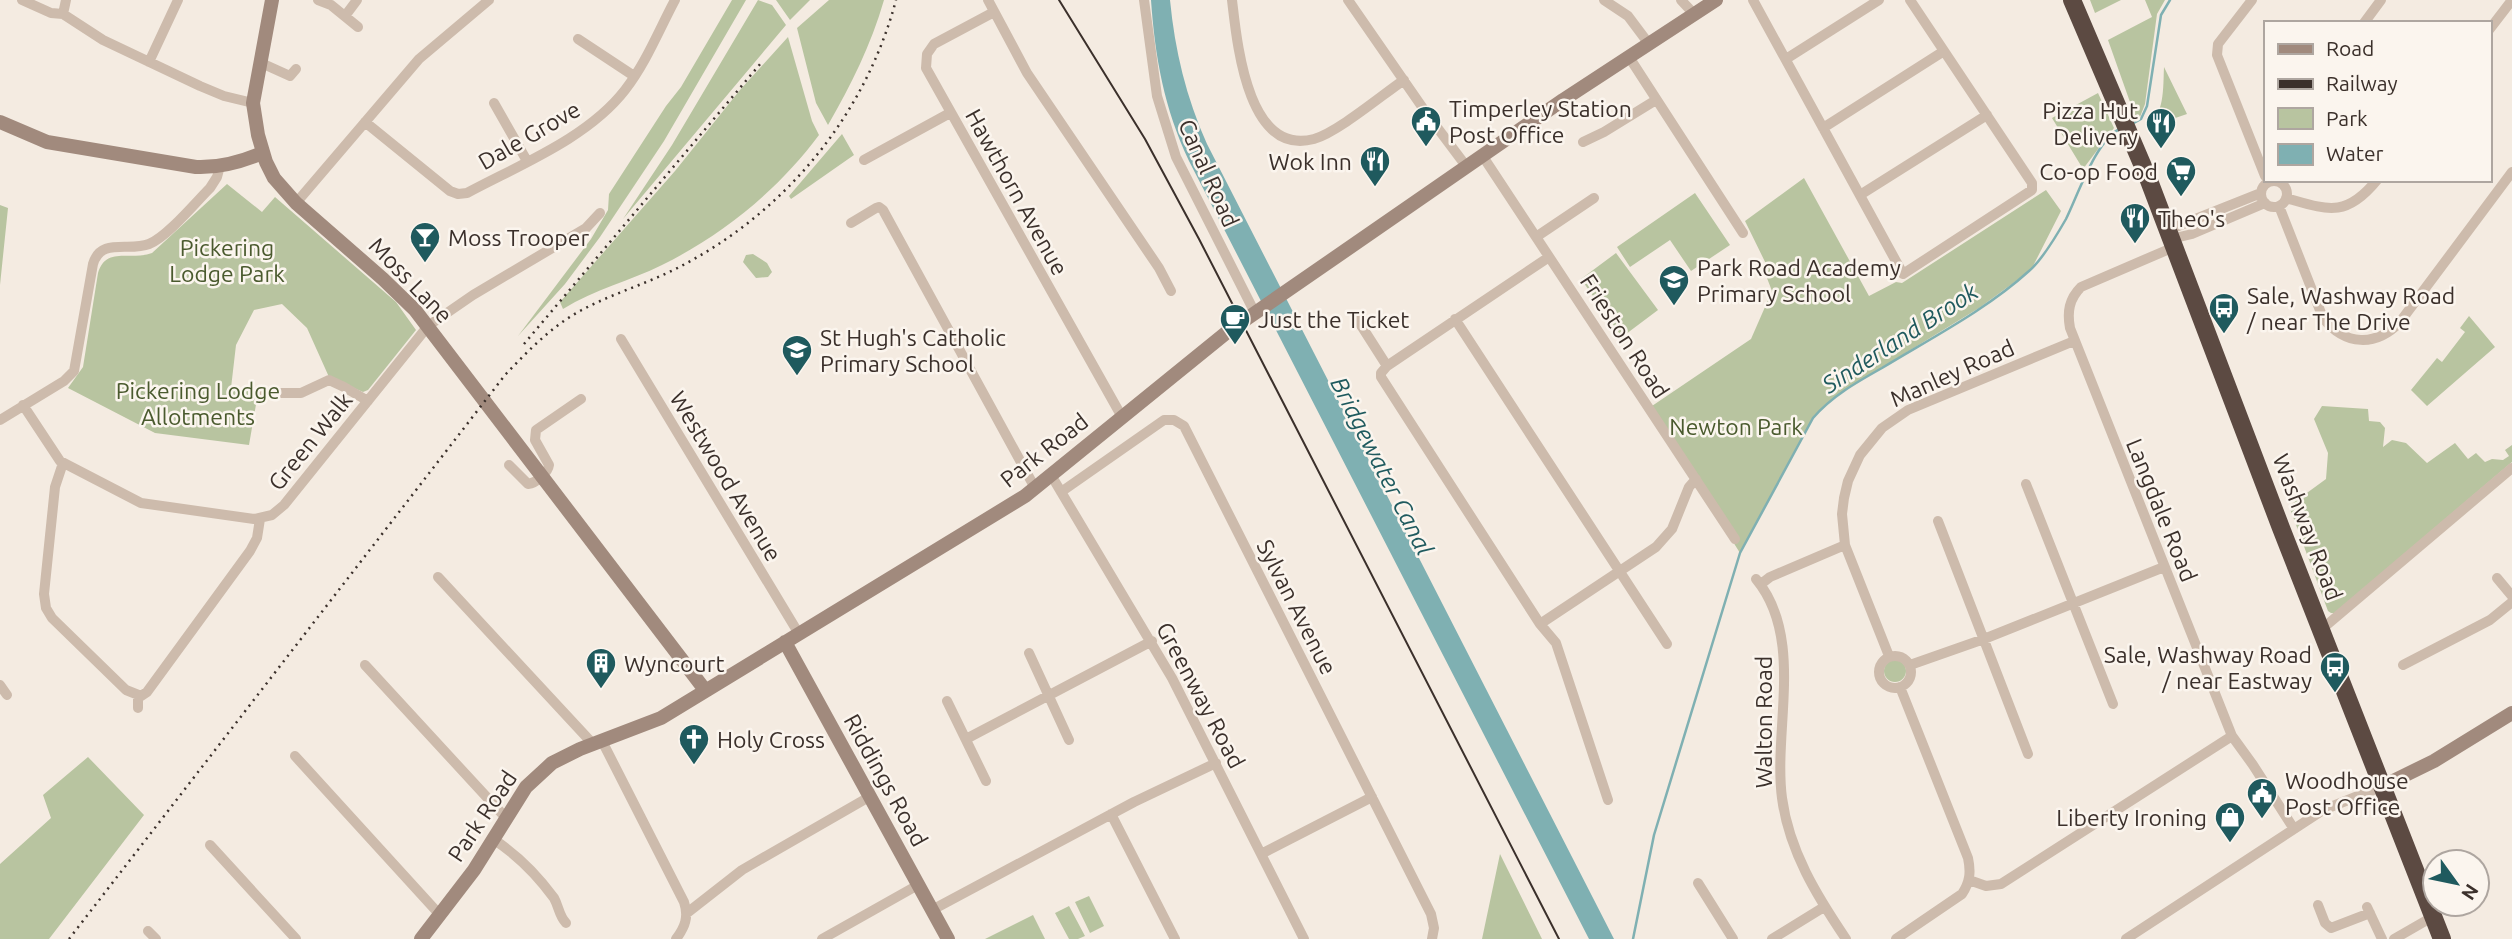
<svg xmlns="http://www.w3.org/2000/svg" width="2512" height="939" viewBox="0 0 2512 939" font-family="Ubuntu,sans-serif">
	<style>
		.green { fill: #b8c4a0 }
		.water { fill: #7fb0b2 }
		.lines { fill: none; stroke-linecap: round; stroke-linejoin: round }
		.stream { stroke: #7fb0b2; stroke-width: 2.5 }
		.street { stroke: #cdbbac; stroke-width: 10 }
		.secondary { stroke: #a18a7d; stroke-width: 14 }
		.highway { stroke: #5c4a42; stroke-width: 18 }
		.tram { stroke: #3b302b; stroke-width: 2 }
		.rail { stroke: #3b302b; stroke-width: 2.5; stroke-dasharray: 2 5; stroke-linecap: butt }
		.labels { text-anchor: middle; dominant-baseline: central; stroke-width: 5; stroke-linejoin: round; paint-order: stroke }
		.poi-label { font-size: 23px; fill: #3b302b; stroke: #fbf5ee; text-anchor: start }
		.street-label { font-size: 23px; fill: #3b302b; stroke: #fbf5ee }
		.park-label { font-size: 23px; fill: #4a5a2e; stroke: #fbf5ee }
		.water-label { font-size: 24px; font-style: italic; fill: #1f5a5e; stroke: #fbf5ee }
	</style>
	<rect width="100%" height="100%" fill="#f4ebe1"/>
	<path class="green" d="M732 0H746L664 141 600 237 565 284 518 336 591 239 608 210 609 194 666 106 681 87Z
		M758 0 772 5 786 25 623 219 672 145Z
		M776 0H810L790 20Z
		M829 0H884C871 45 851 85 828 125L816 103 797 28Z
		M2090 0H2121L2095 13Z
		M2145 0H2165L2157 14 2145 104 2140 117 2136 119 2108 40 2152 17Z
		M788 37 812 121 819 135C779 189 723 235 662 265 630 281 595 289 563 309L560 302 675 171 740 90Z
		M2164 67 2187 114 2146 128C2165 115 2163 88 2164 67Z
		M2098 93 2114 128 2083 169 2052 118Z
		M842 134 854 155 791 199 789 196Z
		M1804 178 1869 296 1896 282 1902 283 2046 190 2061 211 2031 270 1979 308 1845 390 1822 408 1813 418 1740 553 1649 408 1751 339 1772 291 1765 273 1769 270 1745 221Z
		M227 184 262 212 275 197 396 302 416 330 368 390 363 392 329 377 307 328 282 304 254 310 236 345 231 388 258 393 249 445 155 433 68 388 83 367 98 273C106 246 130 261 152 253Z
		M1695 193 1730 245 1691 271 1670 240 1630 267 1617 247Z
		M0 205 8 208 0 285Z
		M1616 253 1658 310 1622 337 1581 279Z
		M753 254 767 263 772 272 768 277 756 278 743 262 746 255Z
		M2469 316 2495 347 2427 406 2411 390 2437 358 2442 362 2465 332 2460 328Z
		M2322 406 2368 409 2369 421 2380 422 2385 428 2383 447 2392 440 2406 443 2427 463 2455 443 2468 459 2476 453 2485 462 2492 459 2503 460 2509 456 2505 450 2512 445V462L2335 613H2331L2328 611 2289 506 2326 479 2328 453 2314 419Z
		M1884 671a11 11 0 1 1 22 0a11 11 0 1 1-22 0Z
		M88 757 144 815 49 939H0V864L51 818 43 795Z
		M1500 854 1542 939H1482Z
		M1089 896 1104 926 1090 933 1075 902Z
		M1069 906 1085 936 1078 939H1069L1055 913Z
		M1033 915 1045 939H985Z"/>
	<path class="water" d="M1151 0H1170C1175 51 1186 97 1207 144L1614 939H1589L1189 161C1164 108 1155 57 1151 0Z"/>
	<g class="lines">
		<path class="stream" d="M2132 124 2141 119 2147 106 2161 15 2170 0
			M1633 939 1654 835 1740 553 1813 418C1832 396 1857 382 1882 368 1931 338 1986 310 2029 271 2041 261 2058 233 2066 219 2077 197 2097 138 2120 129"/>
		<path class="street" d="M22 0 51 13 63 14 103 40 200 86 224 96 253 103
			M318 0 331 5 358 27
			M988 0 1027 73 1159 268 1171 291
			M1144 0 1157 96 1176 157 1255 313
			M1232 0C1237 42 1247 157 1314 139 1338 132 1382 95 1404 80
			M1348 0 1427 114 1466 166
			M1604 0 1628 16 1649 44
			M1681 0 1694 14
			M1753 0 1903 274 2032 190V183L1910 0
			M2252 0 2218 44 2217 55 2265 176
			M994 12 934 44 927 54 926 68 1122 417
			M63 14 66 0
			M345 16 357 0
			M2364 23 2381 0
			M2489 30 2512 0
			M578 39 634 76
			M1629 57 1743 233
			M1786 59 1879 0
			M149 62 178 0
			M259 62 290 76 296 69
			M494 103 527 161
			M365 122 450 191 458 194 467 193C519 165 588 138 625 90 646 63 659 30 675 0
			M1823 128 1944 51
			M1583 142 1604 132 1656 100
			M1482 155 1735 539
			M864 160 950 113
			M2261 194a13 13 0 1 1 26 0a13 13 0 1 1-26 0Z
			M1860 195 1987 115
			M2286 198C2328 210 2346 218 2377 180
			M296 203 419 59 489 0
			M2279 206 2323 318C2345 346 2376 347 2400 322L2512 172
			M851 223 876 208 879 207 883 210 1035 488
			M2168 230 2261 193
			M1536 237 1594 198
			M2171 239 2192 234 2265 203
			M2174 247 2081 287C2069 299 2067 312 2070 328L2232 736 2253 765 2294 829
			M1549 257 1387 366 1381 373V377L1540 624 1556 643 1608 800
			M1357 319 1387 366
			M1455 319 1667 644
			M621 339 799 634
			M263 393H301L329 380 344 387 368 401
			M23 405 60 461 141 503 254 519 272 515 284 505 428 326 473 295 586 228 600 213
			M0 420 64 381 74 371 93 264C101 237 129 252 149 244 167 237 196 202 210 188L217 177 220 166
			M63 463 55 487 44 594 46 608 52 618 126 690 141 696 147 692 250 551 257 538 260 519
			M509 465 528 484C536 483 548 473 549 465L535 440 536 430 581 399
			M1051 475 1172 678 1304 939
			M2026 484 2113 704
			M1061 492 1164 420H1174L1184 426 1431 914 1434 928 1432 939
			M1938 521 2028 754
			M438 577 593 744
			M2497 578 2512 596
			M1756 579C1805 638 1773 729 1782 798 1789 851 1817 896 1846 939
			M1761 584 1770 577 1845 545
			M1540 624 1656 547 1672 529 1689 487 1696 479
			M2322 629 2512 468
			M1029 653 1069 740
			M1879 672a16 16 0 1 1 32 0a16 16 0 1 1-32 0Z
			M1889 656 1845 545 1842 514 1844 498 1848 481 1860 455 1882 428 1908 410 2074 341
			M365 665 506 818
			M1910 665 1984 639 2164 567
			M2403 665 2490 620 2512 602
			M0 685 7 695
			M138 696V708
			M947 701 986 781
			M966 739 1152 641
			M602 741 684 902C689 917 685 927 676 939
			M295 756 440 915
			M1111 814 1175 939
			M493 839C516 854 538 876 554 898 559 907 559 916 566 923
			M210 845 296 939
			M1261 854 1372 797
			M1969 880 1986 886 2001 884 2232 736
			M1698 883 1733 939
			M2318 905 2325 923 2331 928 2370 913
			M2367 907 2382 939
			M932 910 1134 802 1216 763
			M687 913 742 870 869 797
			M148 931 156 939
			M822 939 918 885
			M1772 939 1824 907
			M1896 939 1962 894C1970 882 1971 872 1968 858L1900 687
			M2126 939 2323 810 2383 786
			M2394 939 2434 916"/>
		<path class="secondary" d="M272 0 253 103 258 135 266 162 274 178 296 203 383 279 415 310 705 690
			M0 122 47 142 196 167C220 168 241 162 262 153
			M785 642 948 939
			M2383 786 2434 761 2512 713
			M421 939 474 870 526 787 552 763 580 749 661 718 1025 496 1226 333 1563 100 1716 0"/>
		<path class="highway" d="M2072 0 2148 178 2281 528 2442 939"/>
		<path class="tram" d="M1059 0 1145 139 1199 239 1559 939"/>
		<path class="rail" d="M524 344 761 63
			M69 939 505 375C526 353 547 331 573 315 608 294 649 284 685 264 788 209 866 113 896 0"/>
	</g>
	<defs>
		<g id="civic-pin" transform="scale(1.575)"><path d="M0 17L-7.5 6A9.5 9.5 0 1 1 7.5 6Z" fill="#1f5a5e" stroke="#fbf5ee"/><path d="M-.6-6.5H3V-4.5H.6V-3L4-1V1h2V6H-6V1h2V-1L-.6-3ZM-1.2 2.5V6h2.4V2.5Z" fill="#fff"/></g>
		<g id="restaurant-pin" transform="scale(1.575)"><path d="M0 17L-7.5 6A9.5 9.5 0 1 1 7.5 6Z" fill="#1f5a5e" stroke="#fbf5ee"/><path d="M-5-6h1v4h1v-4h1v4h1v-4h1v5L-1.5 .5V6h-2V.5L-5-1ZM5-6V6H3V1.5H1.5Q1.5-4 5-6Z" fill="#fff"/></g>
		<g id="supermarket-pin" transform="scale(1.575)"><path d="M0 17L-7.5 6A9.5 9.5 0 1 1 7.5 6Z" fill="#1f5a5e" stroke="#fbf5ee"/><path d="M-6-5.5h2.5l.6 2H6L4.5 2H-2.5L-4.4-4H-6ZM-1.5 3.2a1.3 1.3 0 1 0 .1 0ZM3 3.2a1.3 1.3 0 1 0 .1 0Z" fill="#fff"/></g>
		<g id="bar-pin" transform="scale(1.575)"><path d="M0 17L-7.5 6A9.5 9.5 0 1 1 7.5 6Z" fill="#1f5a5e" stroke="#fbf5ee"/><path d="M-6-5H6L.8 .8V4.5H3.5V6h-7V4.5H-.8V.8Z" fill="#fff"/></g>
		<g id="school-pin" transform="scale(1.575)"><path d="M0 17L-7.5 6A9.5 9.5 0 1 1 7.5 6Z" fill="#1f5a5e" stroke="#fbf5ee"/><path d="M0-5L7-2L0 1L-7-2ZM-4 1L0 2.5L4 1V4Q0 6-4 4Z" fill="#fff"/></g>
		<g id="bus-pin" transform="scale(1.575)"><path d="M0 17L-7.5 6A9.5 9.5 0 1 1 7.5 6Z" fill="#1f5a5e" stroke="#fbf5ee"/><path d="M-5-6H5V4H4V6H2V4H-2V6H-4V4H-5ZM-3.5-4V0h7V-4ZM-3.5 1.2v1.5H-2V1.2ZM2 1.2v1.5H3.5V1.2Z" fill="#fff"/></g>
		<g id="cafe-pin" transform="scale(1.575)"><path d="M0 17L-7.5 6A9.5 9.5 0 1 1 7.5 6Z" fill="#1f5a5e" stroke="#fbf5ee"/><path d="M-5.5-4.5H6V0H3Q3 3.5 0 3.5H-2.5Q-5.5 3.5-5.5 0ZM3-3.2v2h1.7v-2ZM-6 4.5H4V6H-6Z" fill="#fff"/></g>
		<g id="building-pin" transform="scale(1.575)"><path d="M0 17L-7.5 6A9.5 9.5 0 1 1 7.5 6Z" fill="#1f5a5e" stroke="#fbf5ee"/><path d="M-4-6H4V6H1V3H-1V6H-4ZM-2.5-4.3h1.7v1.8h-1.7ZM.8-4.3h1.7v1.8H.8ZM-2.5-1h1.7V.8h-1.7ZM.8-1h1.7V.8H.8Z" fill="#fff"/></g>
		<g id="church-pin" transform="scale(1.575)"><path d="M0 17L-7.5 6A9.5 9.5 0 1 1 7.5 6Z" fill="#1f5a5e" stroke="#fbf5ee"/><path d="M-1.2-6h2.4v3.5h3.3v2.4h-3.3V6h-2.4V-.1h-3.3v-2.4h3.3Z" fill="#fff"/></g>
		<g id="shop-pin" transform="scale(1.575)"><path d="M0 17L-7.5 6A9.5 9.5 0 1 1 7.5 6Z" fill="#1f5a5e" stroke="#fbf5ee"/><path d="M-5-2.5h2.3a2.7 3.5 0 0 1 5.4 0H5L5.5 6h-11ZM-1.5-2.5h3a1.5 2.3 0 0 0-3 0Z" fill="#fff"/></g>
	</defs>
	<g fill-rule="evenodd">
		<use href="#civic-pin" x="1426" y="121"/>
		<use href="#restaurant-pin" x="2161" y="123"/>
		<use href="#restaurant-pin" x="1375" y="161"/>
		<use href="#supermarket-pin" x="2181" y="171"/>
		<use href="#restaurant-pin" x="2135" y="218"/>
		<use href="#bar-pin" x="425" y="237"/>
		<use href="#school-pin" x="1674" y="280"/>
		<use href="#bus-pin" x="2224" y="308"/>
		<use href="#cafe-pin" x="1235" y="319"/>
		<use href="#school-pin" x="797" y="350"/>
		<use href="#building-pin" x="601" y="663"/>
		<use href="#bus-pin" x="2335" y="667"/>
		<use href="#church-pin" x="694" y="739"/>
		<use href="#civic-pin" x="2262" y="793"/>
		<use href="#shop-pin" x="2230" y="817"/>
	</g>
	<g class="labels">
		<g class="poi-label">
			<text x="1449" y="108">Timperley Station<tspan x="1449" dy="26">Post Office</tspan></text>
			<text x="2138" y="110" text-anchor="end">Pizza Hut<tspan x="2138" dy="26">Delivery</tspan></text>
			<text x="1352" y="161" text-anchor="end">Wok Inn</text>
			<text x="2158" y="171" text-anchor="end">Co-op Food</text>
			<text x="2158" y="218">Theo's</text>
			<text x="448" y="237">Moss Trooper</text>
			<text x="1697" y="267">Park Road Academy<tspan x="1697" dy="26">Primary School</tspan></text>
			<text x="2247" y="295">Sale, Washway Road<tspan x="2247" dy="26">/ near The Drive</tspan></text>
			<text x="1258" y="319">Just the Ticket</text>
			<text x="820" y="337">St Hugh's Catholic<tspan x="820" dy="26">Primary School</tspan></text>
			<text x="2312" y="654" text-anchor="end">Sale, Washway Road<tspan x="2312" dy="26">/ near Eastway</tspan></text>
			<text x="624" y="663">Wyncourt</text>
			<text x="717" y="739">Holy Cross</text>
			<text x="2285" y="780">Woodhouse<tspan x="2285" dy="26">Post Office</tspan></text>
			<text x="2207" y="817" text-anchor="end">Liberty Ironing</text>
		</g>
		<g class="street-label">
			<text transform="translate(529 135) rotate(-30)">Dale Grove</text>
			<text transform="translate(1209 173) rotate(66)">Canal Road</text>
			<text transform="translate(1017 192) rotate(61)">Hawthorn Avenue</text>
			<text transform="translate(411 280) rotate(46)">Moss Lane</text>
			<text transform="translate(1625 336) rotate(57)">Frieston Road</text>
			<text transform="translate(1952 373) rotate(-24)">Manley Road</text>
			<text transform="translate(310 441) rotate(-51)">Green Walk</text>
			<text transform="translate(1044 450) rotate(-38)">Park Road</text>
			<text transform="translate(726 476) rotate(59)">Westwood Avenue</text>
			<text transform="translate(2162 510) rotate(68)">Langdale Road</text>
			<text transform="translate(2308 527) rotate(69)">Washway Road</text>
			<text transform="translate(1297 607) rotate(63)">Sylvan Avenue</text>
			<text transform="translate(1201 695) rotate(62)">Greenway Road</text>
			<text transform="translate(1763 722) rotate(-90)">Walton Road</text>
			<text transform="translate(886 780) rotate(61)">Riddings Road</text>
			<text transform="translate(482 816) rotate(-56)">Park Road</text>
		</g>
		<g class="park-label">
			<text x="227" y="247">Pickering<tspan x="227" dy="26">Lodge Park</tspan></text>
			<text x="198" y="390">Pickering Lodge<tspan x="198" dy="26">Allotments</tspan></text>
			<text x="1736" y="426">Newton Park</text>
		</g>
		<g class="water-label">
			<text transform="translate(1900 338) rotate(-33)">Sinderland Brook</text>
			<text transform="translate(1382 466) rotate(63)">Bridgewater Canal</text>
		</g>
	</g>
	<rect x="2264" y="21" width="228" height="161" fill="#fbf5ee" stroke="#aea6a0" stroke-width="2"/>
	<rect x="2278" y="44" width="35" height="10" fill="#a18a7d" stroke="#aea6a0" stroke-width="2"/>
	<text x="2326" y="56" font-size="21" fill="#3b302b">Road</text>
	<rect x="2278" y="79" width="35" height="10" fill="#3b302b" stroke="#aea6a0" stroke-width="2"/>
	<text x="2326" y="91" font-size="21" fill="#3b302b">Railway</text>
	<rect x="2278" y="108" width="35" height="21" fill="#b8c4a0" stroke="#aea6a0" stroke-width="2"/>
	<text x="2326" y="126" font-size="21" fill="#3b302b">Park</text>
	<rect x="2278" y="144" width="35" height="21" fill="#7fb0b2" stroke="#aea6a0" stroke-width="2"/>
	<text x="2326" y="161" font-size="21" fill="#3b302b">Water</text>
	<g transform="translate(2456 883) rotate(123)"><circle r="33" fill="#fbf5ee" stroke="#aea6a0" stroke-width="2"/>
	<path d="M0-5L12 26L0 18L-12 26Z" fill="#1f5a5e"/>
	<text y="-10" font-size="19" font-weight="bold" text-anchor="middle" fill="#3b302b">N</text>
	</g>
</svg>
